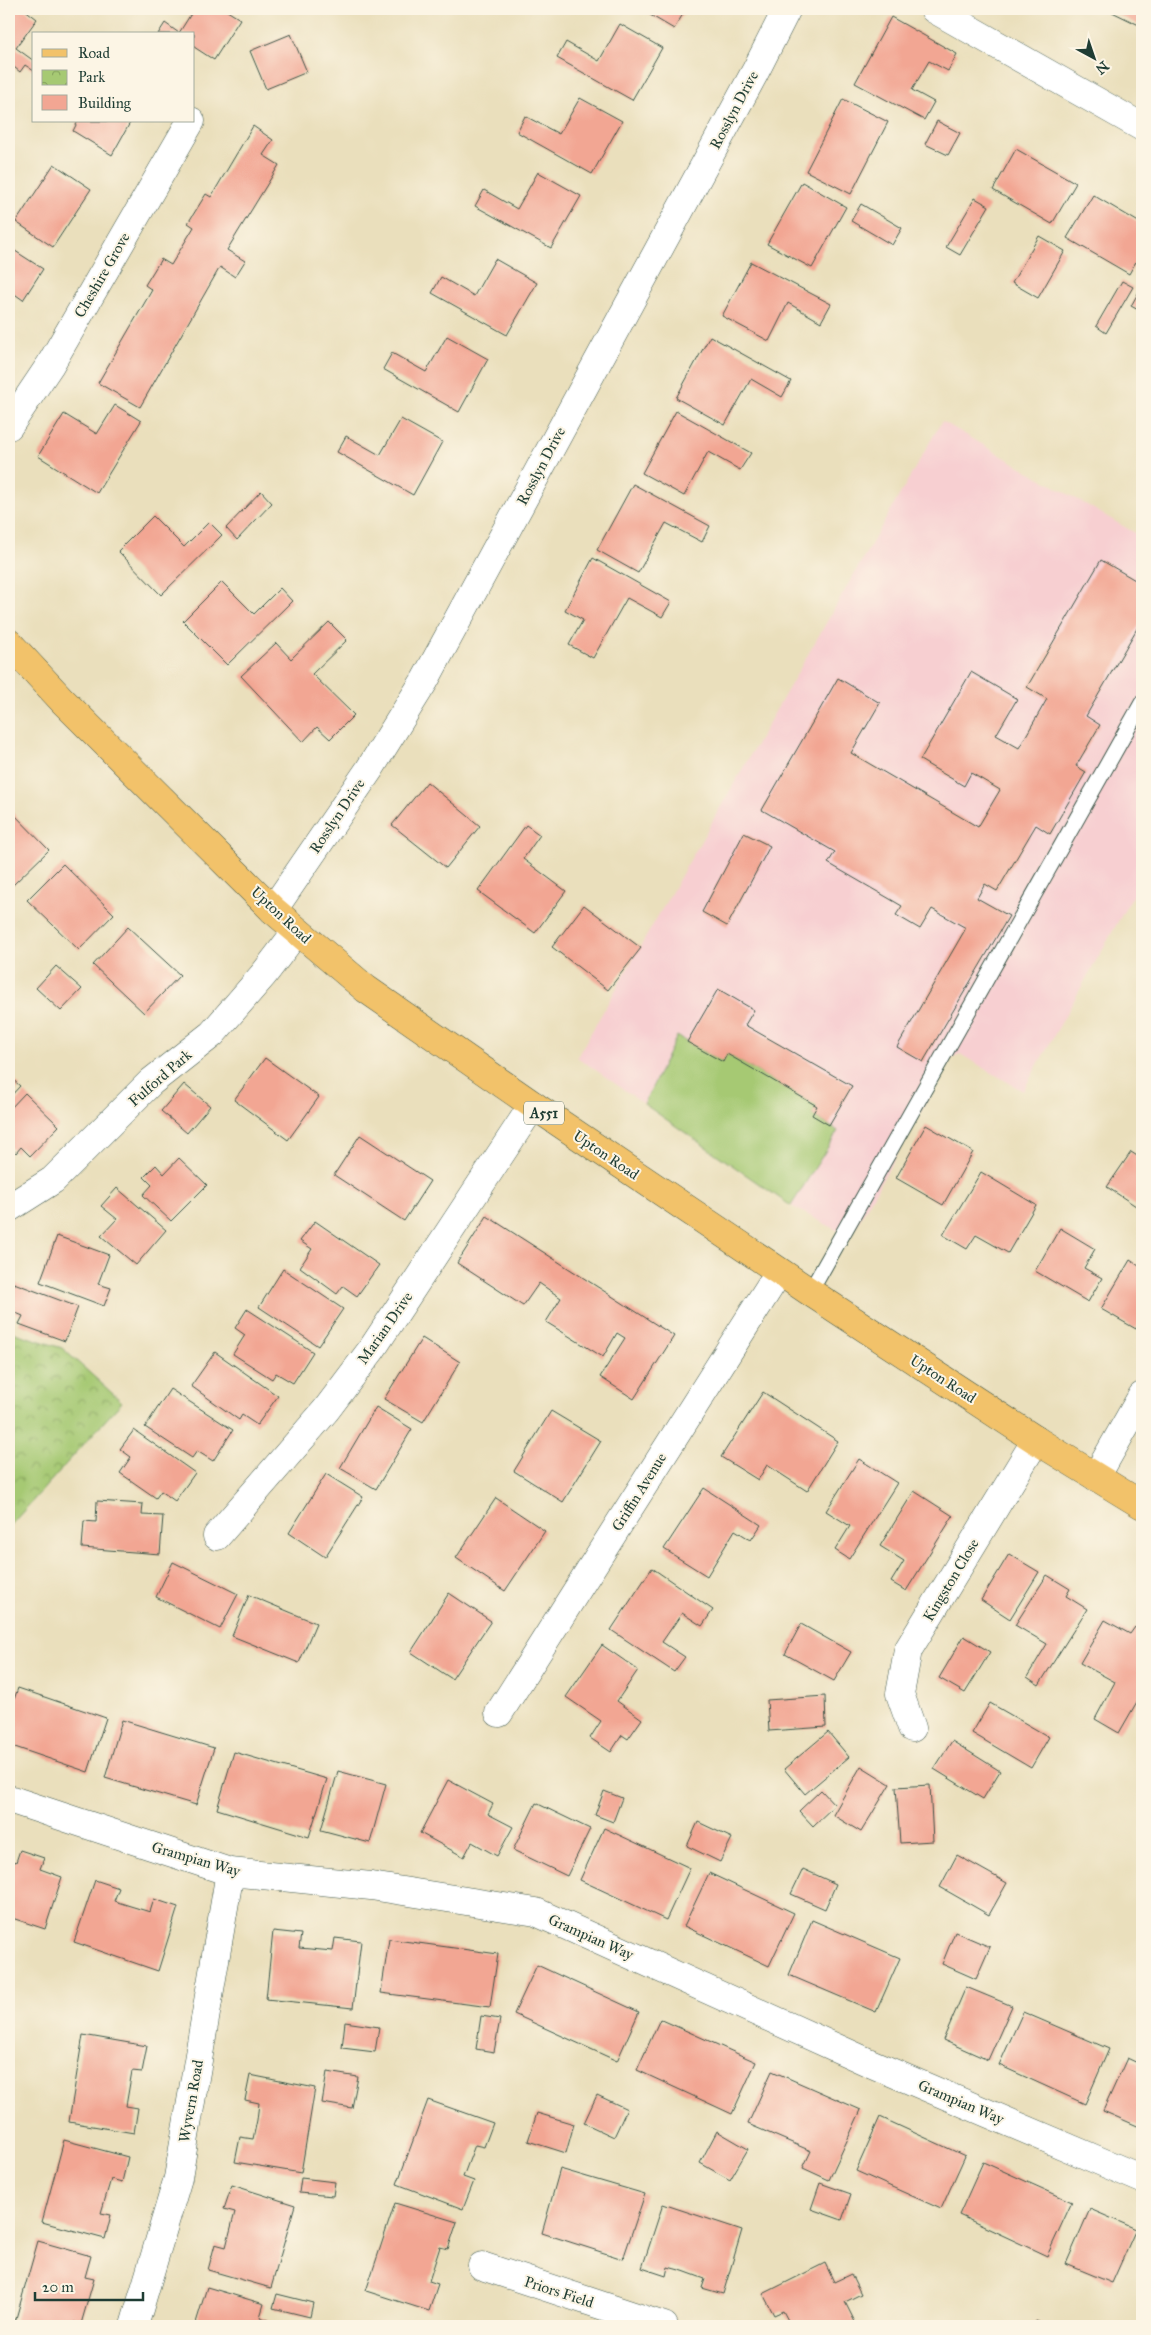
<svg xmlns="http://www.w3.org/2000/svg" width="1151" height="2335" viewBox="0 0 1151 2335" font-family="'IM FELL Great Primer',serif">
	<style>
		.built { fill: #f7cfd1 }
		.grass { fill: #a6c973; stroke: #628354 }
		.park { fill: url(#park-crowns); stroke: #628354 }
		.building { fill: #f2a693 }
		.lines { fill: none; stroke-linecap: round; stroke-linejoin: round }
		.lane-casing { stroke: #3d5548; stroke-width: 17 }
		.street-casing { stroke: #3d5548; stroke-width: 29 }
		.primary-casing { stroke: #3d5548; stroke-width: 29 }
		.lane { stroke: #fff; stroke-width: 15 }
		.street { stroke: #fff; stroke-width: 28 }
		.primary { stroke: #f2c26a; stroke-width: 28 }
		.labels { text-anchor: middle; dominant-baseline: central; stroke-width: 4; stroke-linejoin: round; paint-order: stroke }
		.shield { fill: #fcf5e5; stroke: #617469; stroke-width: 1 }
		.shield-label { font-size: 14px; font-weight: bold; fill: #1f3d34 }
		.street-label { font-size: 15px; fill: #1f3d34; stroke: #fcf5e5 }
	</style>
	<defs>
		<pattern id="park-crowns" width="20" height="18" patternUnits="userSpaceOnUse" patternTransform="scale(1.25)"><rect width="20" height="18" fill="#a6c973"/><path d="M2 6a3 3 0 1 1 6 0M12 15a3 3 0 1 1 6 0" fill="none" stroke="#87a45f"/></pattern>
	</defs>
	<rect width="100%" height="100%" fill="#fcf5e5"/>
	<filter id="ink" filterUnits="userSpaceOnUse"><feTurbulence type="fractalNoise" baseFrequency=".02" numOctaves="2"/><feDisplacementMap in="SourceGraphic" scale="10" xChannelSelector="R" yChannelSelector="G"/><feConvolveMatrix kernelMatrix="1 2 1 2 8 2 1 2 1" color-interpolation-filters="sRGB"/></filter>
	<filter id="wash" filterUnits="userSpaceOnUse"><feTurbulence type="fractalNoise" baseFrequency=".0096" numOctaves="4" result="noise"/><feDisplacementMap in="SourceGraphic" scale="20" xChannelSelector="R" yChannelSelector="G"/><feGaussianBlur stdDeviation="1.12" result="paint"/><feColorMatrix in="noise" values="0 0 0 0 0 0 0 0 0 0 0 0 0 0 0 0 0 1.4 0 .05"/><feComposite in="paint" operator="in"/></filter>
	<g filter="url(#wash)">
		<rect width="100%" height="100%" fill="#eadfbc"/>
		<path class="built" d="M942 421 1142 537V879L1023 1091 960 1054 951 1058 850 1237 791 1206 577 1057Z"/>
		<path class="grass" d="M677 1036 722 1062 727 1054 817 1106 812 1115 838 1131 791 1206 644 1104Z"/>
		<path class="park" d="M9 1328 15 1333 62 1348 122 1402 9 1527Z"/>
		<g id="blocks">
			<path class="building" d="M9 9H24L37 19 16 48 34 61V71L25 65 20 72 9 63Z
				M194 9H224L240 19 214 60 194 47V34H158L165 23 179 33Z
				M640 9H686L674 29Z
				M1106 9H1142V26L1139 25Z
				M891 17 957 54 948 71 929 61 912 90 934 102 924 120 855 83Z
				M620 24 662 48 632 100 557 58 566 42 599 61Z
				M291 34 307 72 266 89 250 51Z
				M580 98 622 121 592 174 517 132 525 116 559 134Z
				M843 99 888 122 851 194 806 171Z
				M78 121H131L112 155 73 131Z
				M937 121 960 133 948 155 925 144Z
				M253 126 273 140 263 155 279 165 227 250 245 261 235 277 220 267 140 407 98 383 152 290 145 285 161 259 171 265 194 227 188 223 206 194 211 197Z
				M1016 149 1076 183 1052 224 993 190Z
				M54 164 91 189 53 247 16 222Z
				M538 172 581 196 551 248 475 206 484 190 517 209Z
				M802 182 846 207 812 268 767 244Z
				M1093 195 1142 224V251L1129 274 1067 238Z
				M975 198 989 206 960 255 946 247Z
				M861 204 902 228 892 245 851 221Z
				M1039 236 1065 251 1038 298 1012 283Z
				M9 247 43 269 23 300 9 290Z
				M495 259 537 283 507 335 432 293 441 277 474 296Z
				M751 262 831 304 821 322 788 303 769 341 722 316Z
				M1122 281 1133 287 1106 333 1096 326Z
				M1142 286V312L1131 306Z
				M447 336 488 359 459 412 383 369 392 353 426 372Z
				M710 336 791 381 782 397 751 379 725 425 676 398Z
				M115 405 141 421 97 493 38 456 64 414 97 434Z
				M676 411 751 453 740 470 708 452 684 496 642 473Z
				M401 419 442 442 413 495 337 452 346 436 380 455Z
				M633 484 710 526 702 542 666 523 638 573 597 550Z
				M261 491 272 503 237 540 226 528Z
				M153 516 184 547 209 522 222 535 161 595 118 551Z
				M593 558 671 602 662 617 627 598 593 658 569 645 583 620 565 610Z
				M1101 560 1142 584V620L1086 716 1100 725 1076 766 1086 772 1050 834 1036 825 997 891 985 884 977 898 1009 916 923 1062 897 1047 966 928 932 909 920 929 896 915 902 906 828 863 835 852 762 810 838 678 880 703 851 753 978 827 1000 790 971 773 964 786 920 760 971 672 1017 699 996 735 1019 748 1047 699 1027 687Z
				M222 582 254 614 280 588 292 601 227 665 183 621Z
				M329 622 347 640 312 674 354 715 330 739 317 727 303 742 241 676 276 643 291 659Z
				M427 782 480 826 446 868 392 825Z
				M9 809 49 850 13 885 9 880Z
				M526 825 540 835 523 859 566 891 535 933 478 891Z
				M744 833 770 846 727 926 702 912Z
				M63 864 114 914 79 950 27 900Z
				M584 905 641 948 608 990 552 947Z
				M128 927 180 975 144 1013 93 965Z
				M56 966 82 989 61 1011 36 988Z
				M718 989 754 1010 745 1025 852 1086 829 1125 812 1115 817 1106 727 1054 723 1062 687 1042Z
				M265 1058 319 1097 288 1140 234 1100Z
				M9 1076 20 1086 9 1098Z
				M184 1084 210 1106 187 1133 161 1111Z
				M25 1093 59 1126 30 1156 21 1147 16 1153 9 1146V1110Z
				M926 1125 973 1152 943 1205 896 1178Z
				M360 1135 430 1181 404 1221 334 1175Z
				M1131 1152 1142 1159V1210L1107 1187Z
				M179 1158 207 1185 171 1221 143 1195 152 1185 144 1177 156 1165 164 1174Z
				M981 1172 1036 1205 1008 1253 976 1235 967 1249 943 1235Z
				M117 1188 166 1230 136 1265 101 1236 117 1219 101 1206Z
				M487 1216 674 1336 634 1399 600 1377 625 1338 617 1333 603 1357 546 1322 561 1298 539 1283 523 1306 457 1263Z
				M315 1221 379 1265 357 1296 343 1286 337 1294 300 1267 312 1249 300 1241Z
				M1060 1228 1095 1249 1084 1268 1102 1278 1088 1302 1035 1271Z
				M57 1236 109 1255 98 1284 111 1288 104 1306 40 1282Z
				M1130 1260 1139 1266 1142 1261V1318L1136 1329 1101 1309Z
				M283 1269 343 1309 318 1346 259 1307Z
				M14 1283 78 1307 65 1341 19 1324 23 1316 9 1310V1297Z
				M247 1309 313 1352 293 1383 276 1373 272 1379 233 1354 245 1335 235 1328Z
				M422 1338 460 1362 423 1422 384 1399Z
				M215 1352 278 1396 257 1425 242 1415 239 1420 191 1386Z
				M170 1389 233 1430 213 1461 197 1451 192 1458 145 1427Z
				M763 1392 838 1441 807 1491 767 1465 758 1480 721 1457Z
				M376 1407 412 1429 376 1489 340 1468Z
				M551 1411 601 1441 563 1502 514 1471Z
				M134 1430 195 1473 175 1501 161 1491 156 1498 120 1473 131 1457 120 1449Z
				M859 1459 897 1483 849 1559 835 1550 850 1526 826 1511Z
				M326 1474 363 1497 325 1557 289 1533Z
				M704 1488 761 1525 751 1540 735 1530 707 1576 664 1549Z
				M914 1491 953 1516 906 1591 891 1582 904 1561 880 1546Z
				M496 1498 545 1531 505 1591 456 1558Z
				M97 1501 143 1504 142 1515 163 1516 160 1554 82 1548 84 1521 96 1522Z
				M1009 1554 1039 1572 1010 1619 981 1600Z
				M173 1562 238 1594 220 1629 156 1597Z
				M652 1568 713 1610 702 1626 682 1613 662 1642 685 1657 674 1672 611 1630Z
				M1047 1575 1070 1589 1066 1596 1087 1609 1039 1685 1027 1677 1047 1644 1015 1625Z
				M449 1593 491 1621 452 1679 411 1652Z
				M249 1595 316 1623 299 1663 232 1636Z
				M1105 1620 1130 1634 1135 1627 1142 1632V1702L1138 1700 1119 1733 1095 1719 1115 1682 1080 1663Z
				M801 1624 851 1652 834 1681 785 1654Z
				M964 1636 990 1652 965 1693 939 1678Z
				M602 1645 638 1670 617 1701 642 1719 628 1739 622 1735 611 1752 590 1738 601 1721 566 1697Z
				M18 1688 106 1718 88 1772 9 1745V1714Z
				M825 1696 826 1727 769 1731 767 1700Z
				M990 1703 1049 1737 1031 1768 972 1733Z
				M122 1720 214 1748 196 1805 105 1778Z
				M828 1732 849 1757 805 1794 784 1769Z
				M952 1741 1000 1771 983 1799 934 1769Z
				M234 1752 327 1779 309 1837 217 1809Z
				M861 1766 890 1784 861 1832 833 1815Z
				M338 1771 386 1784 370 1843 321 1830Z
				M448 1780 493 1804 488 1814 513 1827 497 1856 472 1842 464 1857 420 1833Z
				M930 1785 933 1841 900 1843 896 1787Z
				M821 1790 835 1805 813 1826 799 1811Z
				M604 1791 622 1798 613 1822 595 1815Z
				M536 1803 590 1829 567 1876 513 1850Z
				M698 1822 732 1838 720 1862 687 1846Z
				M604 1828 690 1868 666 1920 580 1880Z
				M20 1850 44 1858 40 1869 62 1877 45 1929 9 1917V1860L16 1862Z
				M957 1855 1007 1883 989 1915 940 1887Z
				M803 1869 836 1884 825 1909 791 1894Z
				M709 1873 794 1913 769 1966 684 1926Z
				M95 1880 119 1888 114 1901 150 1912 154 1899 178 1907 158 1971 74 1942Z
				M812 1920 900 1958 876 2012 789 1975Z
				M273 1931 301 1934 299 1948 333 1951 335 1938 361 1941 353 2008 266 1999Z
				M955 1932 990 1947 976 1979 942 1964Z
				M389 1939 498 1954 490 2007 381 1993Z
				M537 1965 639 2012 617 2061 514 2014Z
				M966 1987 1012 2006 988 2060 943 2040Z
				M1023 2012 1109 2049 1085 2104 999 2065Z
				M481 2016 500 2019 494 2052 476 2049Z
				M660 2019 756 2062 732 2114 637 2070Z
				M345 2022 379 2027 375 2052 342 2048Z
				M83 2035 147 2046 142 2072 132 2071 126 2106 138 2108 134 2133 69 2122Z
				M1127 2058 1142 2065V2128L1103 2111Z
				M772 2071 861 2110 829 2180 803 2168 811 2151 748 2124Z
				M327 2072 358 2077 352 2108 322 2103Z
				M250 2075 315 2088 301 2173 235 2162 240 2137 253 2139 257 2120 259 2103 245 2100Z
				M597 2095 627 2109 614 2137 584 2123Z
				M428 2100 493 2123 484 2147 475 2145 463 2177 474 2181 463 2209 397 2184Z
				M537 2113 574 2124 566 2153 528 2141Z
				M880 2117 965 2156 941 2209 856 2171Z
				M717 2131 748 2149 730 2180 700 2163Z
				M64 2140 128 2157 122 2182 111 2179 101 2213 111 2215 105 2239 42 2222Z
				M983 2162 1072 2202 1047 2256 959 2215Z
				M560 2169 645 2194 623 2259 542 2233Z
				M301 2178 335 2182 333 2196 299 2193Z
				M820 2183 851 2194 842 2220 811 2209Z
				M232 2185 295 2205 271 2288 208 2270 215 2244 226 2247 235 2212 224 2209Z
				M395 2203 457 2222 448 2249 440 2247 429 2281 438 2284 429 2311 366 2291Z
				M663 2204 742 2230 723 2294 702 2288 705 2279 683 2271 668 2267 666 2276 642 2268Z
				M1090 2209 1136 2229 1112 2283 1066 2264Z
				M38 2241 91 2256 85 2277 94 2279 81 2324 74 2322 73 2326H28L15 2322Z
				M825 2263 834 2282 851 2274 861 2294 845 2302 857 2326H791L783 2311 774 2315 763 2294Z
				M207 2287 264 2304 260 2317 271 2321 270 2326H195Z
				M277 2294 313 2303 310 2317 273 2308Z
				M1036 2321 1048 2326H1033Z"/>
		</g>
	</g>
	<g filter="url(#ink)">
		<use href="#blocks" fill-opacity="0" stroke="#3d5548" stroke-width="1"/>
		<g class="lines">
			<g class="lane-casing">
				<path id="lane" d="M810 1292 1142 703"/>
			</g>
			<g class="street-casing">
				<path id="street" d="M934 9 1142 127
					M9 426 50 365 191 121
					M273 910 369 770 425 680 755 72 787 9
					M9 1208 53 1180 151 1082 212 1034 264 974 296 932
					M1096 1477 1142 1396
					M217 1536 326 1410 372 1349 533 1105
					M499 1713 779 1272
					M912 1728 900 1694 908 1650 1036 1440
					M9 1799 230 1872 371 1886 536 1912 870 2063 1142 2179
					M482 2266 664 2326
					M134 2326 178 2178 230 1872"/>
			</g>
			<g class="primary-casing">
				<path id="primary" d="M9 643 62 700 273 910 366 989 533 1105 810 1292 1036 1440 1142 1505"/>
			</g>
			<use href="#lane" class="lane"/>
			<use href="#street" class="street"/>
			<use href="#primary" class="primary"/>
		</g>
	</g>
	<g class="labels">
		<rect class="shield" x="524" y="1101.5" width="40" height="23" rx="4"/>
		<g class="shield-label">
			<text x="544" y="1113">A551</text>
		</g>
		<g class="street-label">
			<text transform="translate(734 110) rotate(-62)">Rosslyn Drive</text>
			<text transform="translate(102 275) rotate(-60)">Cheshire Grove</text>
			<text transform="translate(541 466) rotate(-62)">Rosslyn Drive</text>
			<text transform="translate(337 816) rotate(-56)">Rosslyn Drive</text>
			<text transform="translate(281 915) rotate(43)">Upton Road</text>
			<text transform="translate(160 1078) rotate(-41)">Fulford Park</text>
			<text transform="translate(606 1155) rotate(34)">Upton Road</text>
			<text transform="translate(385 1328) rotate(-55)">Marian Drive</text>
			<text transform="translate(943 1379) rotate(33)">Upton Road</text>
			<text transform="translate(639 1492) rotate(-58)">Griffin Avenue</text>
			<text transform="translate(951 1580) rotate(-59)">Kingston Close</text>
			<text transform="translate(196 1859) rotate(16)">Grampian Way</text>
			<text transform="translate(591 1937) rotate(24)">Grampian Way</text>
			<text transform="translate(191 2101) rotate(-80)">Wyvern Road</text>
			<text transform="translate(961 2102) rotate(23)">Grampian Way</text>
			<text transform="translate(559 2292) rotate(18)">Priors Field</text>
		</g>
	</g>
	<rect width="1151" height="2335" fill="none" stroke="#fcf5e5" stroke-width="30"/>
	<rect x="32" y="32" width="162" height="90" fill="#fcf5e5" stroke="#a4ab9e"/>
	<rect x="42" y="49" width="25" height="8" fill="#f2c26a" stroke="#a4ab9e"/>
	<text x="78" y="58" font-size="15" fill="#1f3d34">Road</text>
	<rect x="42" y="70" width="25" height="15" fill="url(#park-crowns)" stroke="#a4ab9e"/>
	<text x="78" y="82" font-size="15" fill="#1f3d34">Park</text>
	<rect x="42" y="95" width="25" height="15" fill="#f2a693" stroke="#a4ab9e"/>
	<text x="78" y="108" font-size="15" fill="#1f3d34">Building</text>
	<g transform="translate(1094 58) rotate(140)" stroke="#fcf5e5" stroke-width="4" paint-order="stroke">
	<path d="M0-4L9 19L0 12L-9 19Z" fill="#1f3d34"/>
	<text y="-8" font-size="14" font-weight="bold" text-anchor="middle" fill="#1f3d34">N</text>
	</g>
	<path d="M35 2292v8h108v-8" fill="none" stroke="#1f3d34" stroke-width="2.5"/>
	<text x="42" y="2292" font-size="15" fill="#1f3d34" stroke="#fcf5e5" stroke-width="4" paint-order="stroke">20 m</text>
</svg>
